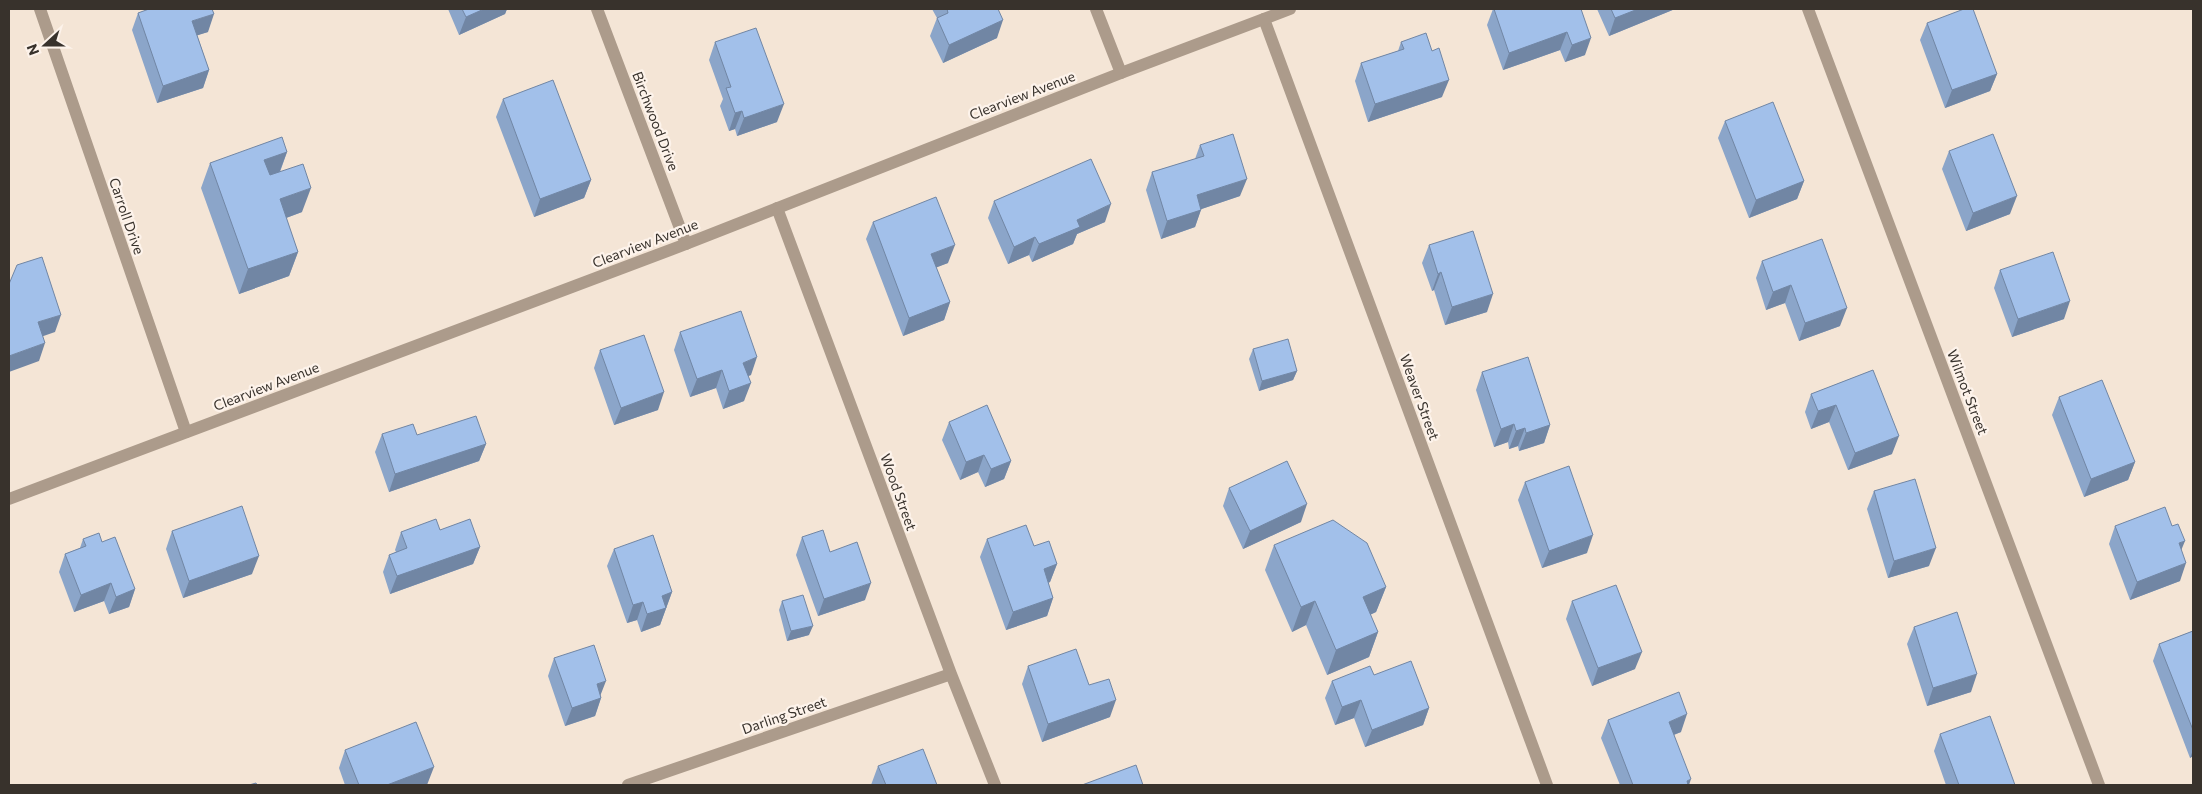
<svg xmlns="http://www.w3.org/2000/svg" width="2202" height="794" viewBox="0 0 2202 794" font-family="Commissioner,sans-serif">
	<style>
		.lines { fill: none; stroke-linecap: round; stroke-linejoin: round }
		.minor { stroke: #ac9b8b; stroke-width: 12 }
		.tertiary { stroke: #ac9b8b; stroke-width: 12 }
		.wall { fill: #8ba5c9 }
		.shaded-wall { fill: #7186a4 }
		.building { fill: #a2c0ea; stroke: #7186a4 }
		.labels { text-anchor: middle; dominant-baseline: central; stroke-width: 4.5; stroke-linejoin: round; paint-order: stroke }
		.street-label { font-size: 14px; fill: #38322c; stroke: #fdf3eb }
	</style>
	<rect width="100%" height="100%" fill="#f4e5d6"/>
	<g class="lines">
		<path class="minor" d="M40 9 186 432
			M597 9 686 244
			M1096 9 1121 73
			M1808 9 2099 785
			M1264 19 1547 785
			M777 208 951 674 995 785
			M628 785 951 674"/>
		<path class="tertiary" d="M9 499 686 244 1121 73 1290 9"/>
	</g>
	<path class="wall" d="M448 9H507L505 14 459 35Z
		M932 9H998L997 38 943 63 930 36 937 18Z
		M1493 9H1581L1585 55 1565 62 1560 50 1503 70 1487 25Z
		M1597 9H1675L1609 36Z
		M138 13 208 32 197 35 209 70 203 88 157 103 132 30Z
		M1927 23 1997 74 1990 91 1945 108 1920 40Z
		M715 42 777 122 737 136 735 129 729 131 720 106 723 99 709 60Z
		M1401 42 1442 97 1368 122 1355 81 1361 63 1398 51Z
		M503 99 591 180 584 198 534 217 496 117Z
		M1725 121 1804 181 1797 199 1749 218 1718 138Z
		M1200 145 1240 196 1201 209 1195 227 1161 239 1146 190 1152 172 1195 159Z
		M1949 151 2010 214 1966 231 1942 169Z
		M287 152 280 172 302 212 286 218 298 252 289 276 239 294 201 188 210 163Z
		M994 201 1105 222 1077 234 1073 244 1032 262 1029 255 1008 264 988 218Z
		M873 222 948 263 936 267 950 302 944 320 903 336 866 239Z
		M1429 245 1487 312 1445 325 1434 290 1432 291 1422 263Z
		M1762 261 1840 326 1799 341 1785 303 1766 310 1756 278Z
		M2000 270 2064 319 2012 337 1994 288Z
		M680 332 751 375 748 376 744 401 723 409 716 388 690 397 674 350Z
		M1253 349 1297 371 1293 380 1259 391 1249 359Z
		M600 350 658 410 614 425 594 368Z
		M1873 370 1892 454 1848 470 1829 422 1811 429 1805 412 1811 394Z
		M1482 372 1550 425 1544 443 1519 451 1518 446 1509 449 1508 442 1494 447 1476 390Z
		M2059 397 2135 462 2128 480 2084 497 2052 415Z
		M949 422 1011 461 1004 479 985 487 978 472 960 480 942 440Z
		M382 434 417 435 486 444 479 461 389 492 375 452Z
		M1525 482 1587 553 1542 568 1518 500Z
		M1229 488 1301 522 1243 549 1223 506Z
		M1874 491 1929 566 1888 578 1867 509Z
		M2115 526 2181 550 2180 581 2130 600 2109 544Z
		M440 530 480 547 473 564 390 594 383 572 389 555 396 552 395 550 401 532Z
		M172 531 252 574 183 598 166 549Z
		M802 537 830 552 865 600 818 616 796 555Z
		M83 539 102 542 135 589 129 607 109 614 104 601 74 612 59 572 65 554 80 548Z
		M987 539 1034 546 1057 564 1050 582 1048 583 1053 598 1047 616 1006 630 980 557Z
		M1274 545 1386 587 1376 612 1370 615 1378 632 1369 657 1327 675 1306 625 1292 632 1265 570Z
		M614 549 672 592 660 625 641 632 637 620 627 623 607 566Z
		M782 601 809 635 787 641 779 610Z
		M1572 601 1635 669 1592 686 1566 619Z
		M1914 627 1971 692 1927 706 1907 644Z
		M2193 631V756L2190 758 2153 661 2159 644Z
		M554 658 600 695 601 698 595 716 565 726 548 676Z
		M1028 666 1110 717 1042 742 1022 684Z
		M1374 675 1429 708 1423 725 1365 747 1354 718 1335 725 1325 698 1332 681Z
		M1608 720 1681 732 1674 735 1689 785H1620L1601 738Z
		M1940 734 2015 785H1946L1934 751Z
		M345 750 427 785H345L339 768Z
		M878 766 937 785H871Z"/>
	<path class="shaded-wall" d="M484 9H507L505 14 459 35 466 17Z
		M1638 9H1675L1609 36 1615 18Z
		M214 14 208 32 186 39 192 21Z
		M1003 20 997 38 943 63 949 45Z
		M1567 32 1560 50 1503 70 1509 53Z
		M1591 38 1585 55 1565 62 1572 45Z
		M209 70 203 88 157 103 163 86Z
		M1997 74 1990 91 1945 108 1952 90Z
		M1449 80 1442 97 1368 122 1375 104Z
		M784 104 777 122 737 136 744 118Z
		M742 111 735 129 729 131 735 113Z
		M287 152 278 176 255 185 264 160Z
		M1247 179 1240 196 1190 213 1197 195Z
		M591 180 584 198 534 217 540 199Z
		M1804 181 1797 199 1749 218 1756 200Z
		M311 188 302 212 270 224 280 199Z
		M2017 196 2010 214 1966 231 1973 213Z
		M1111 204 1105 222 1077 234 1073 244 1032 262 1039 244 1077 220Z
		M1201 210 1195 227 1161 239 1167 221Z
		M1035 237 1029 255 1008 264 1014 247Z
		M955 245 948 263 925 272 931 254Z
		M298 252 289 276 239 294 248 269Z
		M1441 272 1434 290 1432 291 1438 274Z
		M1791 285 1785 303 1766 310 1773 292Z
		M1493 294 1487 312 1445 325 1452 307Z
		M2070 301 2064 319 2012 337 2018 319Z
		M950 302 944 320 903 336 909 318Z
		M1847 308 1840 326 1799 341 1805 323Z
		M61 315 55 332 32 340 38 322Z
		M45 343 39 361 9 372V356Z
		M757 357 751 375 737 380 743 363Z
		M722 370 716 388 690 397 697 379Z
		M1297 371 1293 380 1259 391 1262 381Z
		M751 383 744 401 723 409 729 391Z
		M664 392 658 410 614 425 621 408Z
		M1836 405 1829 422 1811 429 1818 411Z
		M1514 424 1508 442 1494 447 1501 429Z
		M1550 425 1544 443 1519 451 1526 433Z
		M1525 428 1518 446 1509 449 1516 431Z
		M1899 436 1892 454 1848 470 1855 453Z
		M486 444 479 461 389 492 395 474Z
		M984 455 978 472 960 480 966 462Z
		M1011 461 1004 479 985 487 991 469Z
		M2135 462 2128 480 2084 497 2091 479Z
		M1307 504 1301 522 1243 549 1250 531Z
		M1593 535 1587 553 1542 568 1549 551Z
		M2185 541 2178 558 2179 543Z
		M480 547 473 564 390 594 397 576Z
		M1936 548 1929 566 1888 578 1894 561Z
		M259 556 252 574 183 598 189 581Z
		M2186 563 2180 581 2130 600 2137 582Z
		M1057 564 1050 582 1037 587 1044 569Z
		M111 583 104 601 74 612 81 595Z
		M871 583 865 600 818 616 824 599Z
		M1386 587 1376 612 1354 622 1363 597Z
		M135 589 129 607 109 614 116 597Z
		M672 592 660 625 641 632 647 614 662 596Z
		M1053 598 1047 616 1006 630 1013 612Z
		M1315 601 1306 625 1292 632 1301 607Z
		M643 602 637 620 627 623 633 605Z
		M813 626 809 635 787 641 791 631Z
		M1378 632 1369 657 1327 675 1336 650Z
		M1642 652 1635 669 1592 686 1598 668Z
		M1977 674 1971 692 1927 706 1933 688Z
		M606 681 599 699 601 698 595 716 565 726 572 708 597 684Z
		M1116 700 1110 717 1042 742 1048 724Z
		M1361 700 1354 718 1335 725 1342 707Z
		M1429 708 1423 725 1365 747 1372 730Z
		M1687 714 1681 732 1662 739 1669 722Z
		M2193 750V756L2190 758Z
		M434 767 427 785H387Z
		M1691 779 1689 785H1685L1687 781Z"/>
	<path class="building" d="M149 9H212L214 14 192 21 209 70 163 86 138 13Z
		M462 9H484L466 17Z
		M947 9H998L1003 20 949 45 937 18 948 13Z
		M1494 9H1581L1591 38 1572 45 1567 32 1509 53Z
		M1611 9H1638L1615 18Z
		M1964 9H1973L1997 74 1952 90 1927 23Z
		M756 28 784 104 744 118 742 111 735 113 726 88 731 87 715 42Z
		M1426 33 1432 51 1439 48 1449 80 1375 104 1361 63 1404 49 1401 42Z
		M553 80 591 180 540 199 503 99Z
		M1773 102 1804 181 1756 200 1725 121Z
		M1233 134 1247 179 1197 195 1201 210 1167 221 1152 172 1204 156 1200 145Z
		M1993 134 2017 196 1973 213 1949 151Z
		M282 137 287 152 264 160 270 175 303 164 311 188 280 199 298 252 248 269 210 163Z
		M1091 159 1111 204 1077 220 1080 227 1039 244 1035 237 1014 247 994 201Z
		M936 197 955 245 931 254 950 302 909 318 873 222Z
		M1473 231 1493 294 1452 307 1441 272 1438 274 1429 245Z
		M1822 239 1847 308 1805 323 1791 285 1773 292 1762 261Z
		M2053 252 2070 301 2018 319 2000 270Z
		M42 257 61 315 38 322 45 343 9 356V284L17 265Z
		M741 311 757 357 743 363 751 383 729 391 722 370 697 379 680 332Z
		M644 335 664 392 621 408 600 350Z
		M1288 339 1297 371 1262 381 1253 349Z
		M1528 357 1550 425 1526 433 1525 428 1516 431 1514 424 1501 429 1482 372Z
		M1873 370 1899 436 1855 453 1836 405 1818 411 1811 394Z
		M2102 380 2135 462 2091 479 2059 397Z
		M987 405 1011 461 991 469 984 455 966 462 949 422Z
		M476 416 486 444 395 474 382 434 413 424 417 435Z
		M1287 461 1307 504 1250 531 1229 488Z
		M1569 466 1593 535 1549 551 1525 482Z
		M1915 479 1936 548 1894 561 1874 491Z
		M242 506 259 556 189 581 172 531Z
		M2165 507 2172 526 2178 524 2185 541 2179 543 2186 563 2137 582 2115 526Z
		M436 519 440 530 470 519 480 547 397 576 389 555 407 548 401 532Z
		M1333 520 1367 543 1386 587 1363 597 1378 632 1336 650 1315 601 1301 607 1274 545Z
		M1026 525 1034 546 1049 541 1057 564 1044 569 1053 598 1013 612 987 539Z
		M823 530 830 552 857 542 871 583 824 599 802 537Z
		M99 533 102 542 115 537 135 589 116 597 111 583 81 595 65 554 86 546 83 539Z
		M653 535 672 592 662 596 666 608 647 614 643 602 633 605 614 549Z
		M1616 585 1642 652 1598 668 1572 601Z
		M803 595 813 626 791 631 782 601Z
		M1957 612 1977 674 1933 688 1914 627Z
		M2193 631V730L2159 644Z
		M594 645 606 681 597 684 601 698 572 708 554 658Z
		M1076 649 1089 685 1109 679 1116 700 1048 724 1028 666Z
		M1411 661 1429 708 1372 730 1361 700 1342 707 1332 681 1370 666 1374 675Z
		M1679 692 1687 714 1669 722 1691 779 1687 781 1688 785H1633L1608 720Z
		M1990 716 2015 785H1959L1940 734Z
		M416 722 434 767 387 785H359L345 750Z
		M923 749 937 785H886L878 766Z
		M1136 765 1143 785H1082Z
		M256 783 257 785H249Z"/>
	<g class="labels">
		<g class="street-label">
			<text transform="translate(1022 95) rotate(-21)">Clearview Avenue</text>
			<text transform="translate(656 121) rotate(69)">Birchwood Drive</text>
			<text transform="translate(127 216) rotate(71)">Carroll Drive</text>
			<text transform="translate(645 243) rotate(-21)">Clearview Avenue</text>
			<text transform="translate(266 386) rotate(-21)">Clearview Avenue</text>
			<text transform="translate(1968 392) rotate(69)">Wilmot Street</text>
			<text transform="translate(1420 397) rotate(70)">Weaver Street</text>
			<text transform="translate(899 492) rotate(70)">Wood Street</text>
			<text transform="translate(784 715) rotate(-19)">Darling Street</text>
		</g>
	</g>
	<rect width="2202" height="794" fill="none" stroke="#38322c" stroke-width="20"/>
	<g transform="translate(45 45) rotate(249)" stroke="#fdf3eb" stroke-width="4" paint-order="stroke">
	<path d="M0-4L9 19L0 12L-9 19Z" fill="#38322c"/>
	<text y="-8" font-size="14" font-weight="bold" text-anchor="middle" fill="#38322c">N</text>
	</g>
</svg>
